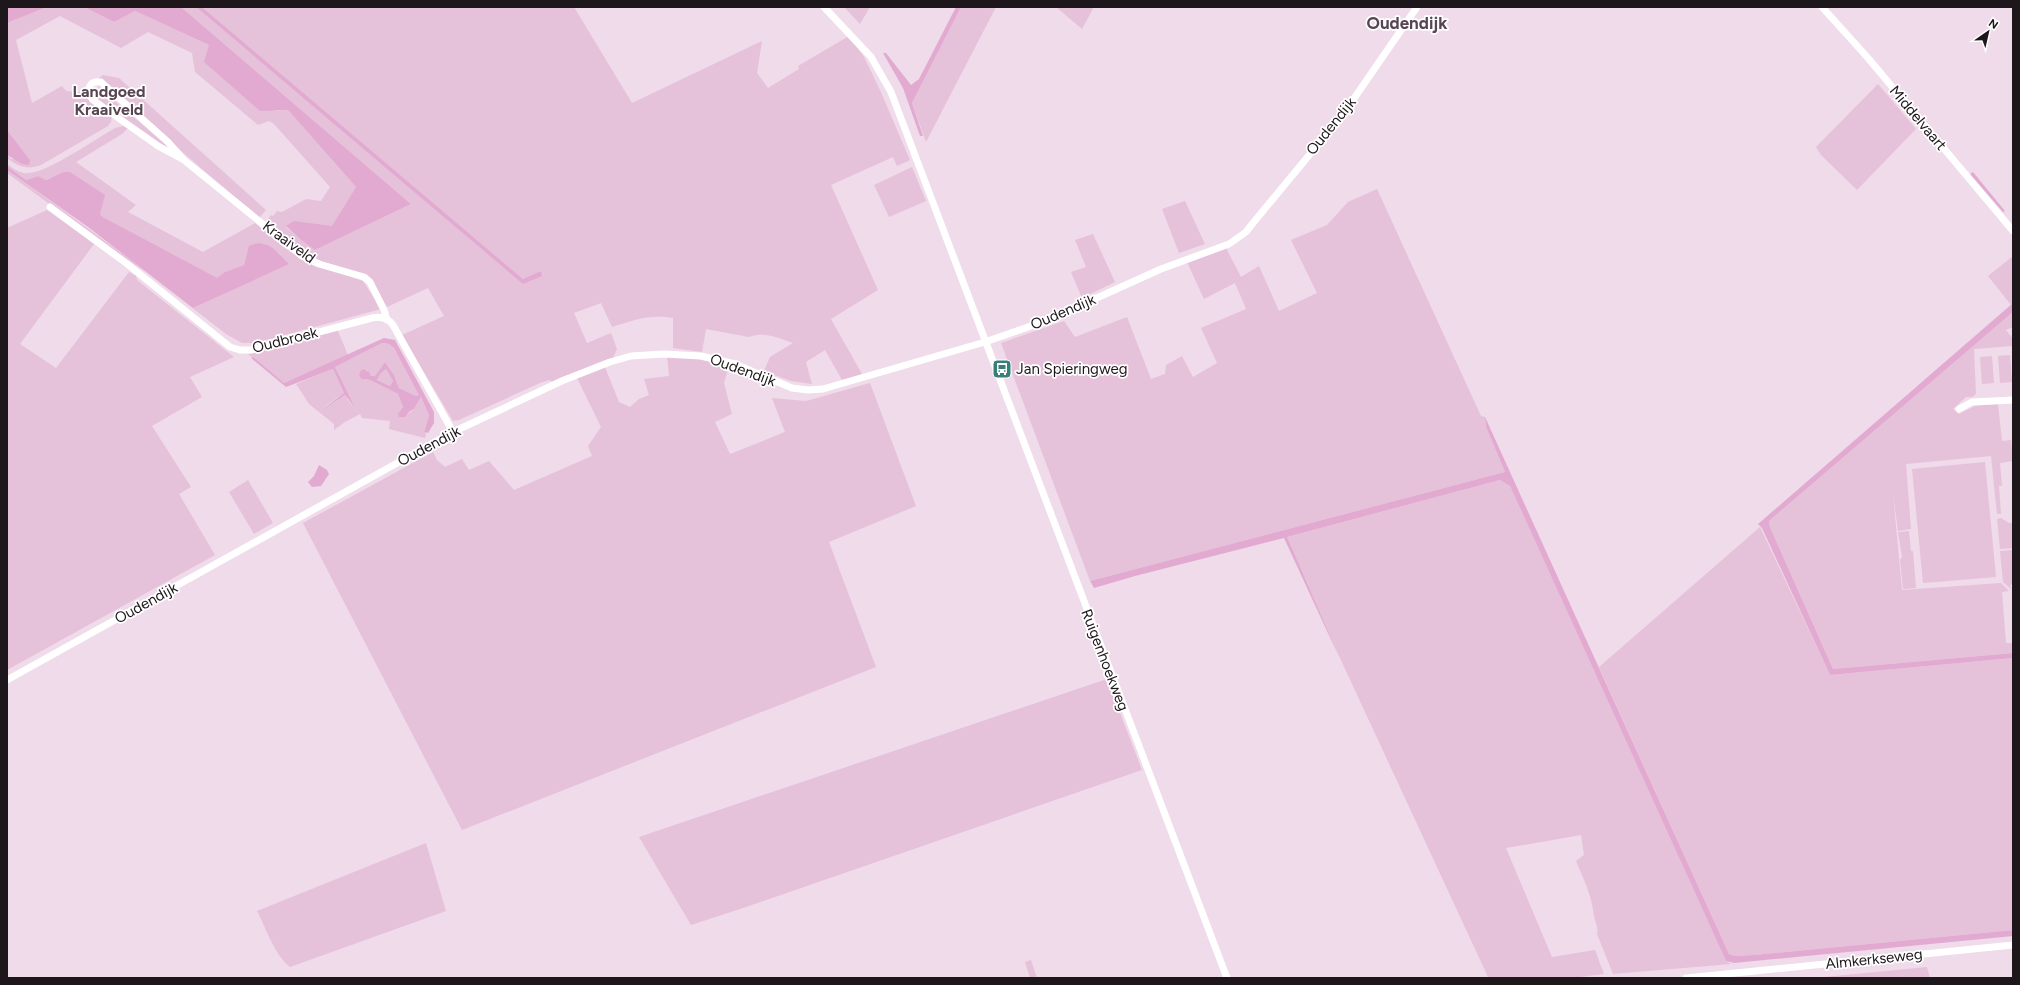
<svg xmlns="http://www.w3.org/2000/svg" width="2020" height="985" viewBox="0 0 2020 985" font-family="Figtree,sans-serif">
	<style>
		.green { fill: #e6c1da }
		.water { fill: #e2aad1; fill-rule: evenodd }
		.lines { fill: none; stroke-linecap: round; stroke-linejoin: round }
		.minor { stroke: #fff; stroke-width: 7 }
		.labels { text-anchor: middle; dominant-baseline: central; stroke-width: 3.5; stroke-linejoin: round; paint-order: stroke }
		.street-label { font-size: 15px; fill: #1d161b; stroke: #fff }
		.poi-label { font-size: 15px; fill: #1d161b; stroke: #fff; text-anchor: start }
		.neighbourhood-label { font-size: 16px; font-weight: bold; fill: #574652; stroke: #fff }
		.quarter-label { font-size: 17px; font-weight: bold; fill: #574652; stroke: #fff }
	</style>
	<rect width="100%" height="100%" fill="#efdbe9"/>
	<path class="green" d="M47 7H84L114 22 135 11 209 45 276 111 288 110 356 187 332 227H286L301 240 315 250 411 204 181 7H196L523 283 541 275 540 273 523 279 202 7H574L632 103 762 41 757 73 768 88 799 69 798 66 849 36 864 57 880 90 910 160 897 166 893 157 831 185 878 290 831 319 862 374 842 380 825 350 806 362 812 384 791 381 764 371 770 357 793 343C779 338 764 331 749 337L706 329 702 352 673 348V318C650 314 634 320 612 327L601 303 574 313 587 343 611 333 617 349 613 358 553 382 549 380 540 383 459 420 453 421 402 335 444 316 428 288 387 307 372 281 306 255 265 223 271 215 273 216 277 211 282 212 306 199 321 201 330 187 274 124 269 121 258 125 195 72 192 53 148 32 121 48 60 16 16 40 32 103 62 86 66 91 86 93 88 99 112 116 111 122 108 126 41 165C27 170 19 167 7 158V155L11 159 30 160 7 130V23Z
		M844 7H870L860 24Z
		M961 7H996L926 142 912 103Z
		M1056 7H1094L1082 29Z
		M103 75 119 78 266 210 259 218 98 79Z
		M1878 84 1916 129 1857 190 1821 155 1816 147Z
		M99 87 167 146 166 147 94 97 93 90Z
		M124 126 128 128 122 134 76 162 136 205 128 212 203 252 255 223 283 247 309 263 363 281 381 309 255 343H242L226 334 146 272 108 247 7 173V170C70 215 132 260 193 308L288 264 279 253 264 243 248 251 244 265 225 272 217 279 103 217 63 172 45 180 38 176 26 180 7 166V164C14 169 20 174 29 173 46 173 98 138 115 128Z
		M912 167 926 201 889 217 874 185Z
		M1377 189 1481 416 1485 417 1486 427 1505 472 1090 581 1001 343 1064 321 1075 337 1127 317 1151 379 1165 374 1166 365 1182 356 1193 377 1217 363 1201 328 1246 309 1235 283 1204 299 1186 260 1225 246 1241 277 1259 266 1279 311 1317 293 1291 240 1327 225 1348 202Z
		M1185 201 1205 244 1179 253 1162 209Z
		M47 210 94 244 20 344 56 368 129 272 136 276 137 280 234 357 190 377 202 397 152 426 191 487 179 494 215 555 7 670V228Z
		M1093 234 1115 282 1082 298 1071 272 1086 267 1075 240Z
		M2013 256V303L2011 305 1988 276Z
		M2013 312V327L2006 330 2013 339V346L1974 349 1976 394 1972 397H1966L1953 409 1959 414 1975 406 1998 404 2002 441 2011 440 2013 459V461L2000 463 2002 486H1999L2001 514H1997L1991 456 1906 464 1911 529 1898 531 1893 494 1902 590 2001 583 2009 591 2002 592 2006 643H2013V653L1833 669 1769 525V521Z
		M337 329 348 355 284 383 248 354Z
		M382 343 389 344 394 348 420 395 416 396 399 388 394 375 385 362 375 376H371L367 370 365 380H370L398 394 403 407 399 413 407 415 414 409 421 397 429 415 424 431 426 434 425 438 389 429 390 421 362 418 360 414 345 422 334 430V424L309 404 296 384 333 369 344 393 321 409 345 395 352 406 335 367Z
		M2010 355 2012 382 2000 383 1998 356Z
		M667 356 698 359 729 366 724 383 732 414 715 422 730 454 785 432 772 398 806 401 870 383 916 506 829 542 876 667 462 830 303 523 433 452 437 460 445 467 462 459 469 470 489 461 514 490 592 456 588 446 601 427 577 378 605 367 619 402 630 407 639 399 649 395 644 379 669 376Z
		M1992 356 1994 383 1982 384 1980 357Z
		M386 369 393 381 390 386 377 380 380 374Z
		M1985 462 1996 577 1923 583 1912 469Z
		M248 480 273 523 254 534 229 492Z
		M1500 480 1510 486 1726 961 1731 964 1613 974 1597 934C1599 928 1595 922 1594 916 1592 896 1584 880 1576 861L1584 855 1581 835 1506 848 1552 957 1595 950 1604 974 1572 978H1482L1488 977 1307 587 1287 537Z
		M2001 518 2009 523H2013V548L2000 549 1997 519Z
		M1760 527 1830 675 2013 658V930L1754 955 1733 956 1729 954 1599 667Z
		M1909 531 1911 551H1913L1916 588 1903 589 1900 559 1902 558 1898 532Z
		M2013 550V584L2010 585 2011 589 2003 582 2000 551Z
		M1107 679 1142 770 740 909 691 925 639 837Z
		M426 843 446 911 290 967C274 954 266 928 257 911Z
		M1031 960 1037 978H1030L1025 962Z
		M1927 967 1930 978H1814Z"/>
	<path class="water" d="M7 7H47L7 23Z
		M84 7H181L411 204 315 250 301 240 286 226 294 221 332 226 356 187 288 110 260 111 204 62 209 45 135 11 114 22Z
		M196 7H202L523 279 539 272H541L542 276 523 284Z
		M956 7H961L912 103 923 136H920L903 88 883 53H886L911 85 919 79Z
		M7 130 30 160 29 165 22 164 7 155Z
		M7 166 26 180 38 176 46 180 63 172H70L105 195 100 214 103 217 217 278 225 272 244 265 249 246C267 237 277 252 289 264L193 308 88 227 7 170Z
		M1973 172 2005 211 2003 212 1970 174Z
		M2013 303V312L1769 521V525L1833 669 2013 653V658L1830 675 1762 528 1758 524Z
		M384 338 395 340 434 412V423L428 433 424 432 429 415 421 397 414 409 410 411 405 417H399L398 414 403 407 398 394 370 380 362 379 359 376 360 372 363 369 369 372 371 376H375L385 362 394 375 399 388 416 396 419 395 394 348 389 344 382 343 335 367 354 406 345 395 322 410 344 393 333 369 286 387 251 358 253 357 284 383ZM386 369 393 381 390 386 377 380 380 374Z
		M1485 417 1729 954 1734 956 1754 955 2013 930V936L1734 963 1726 961 1510 486 1500 480 1287 537 1339 657 1284 538 1135 576 1094 588 1090 581 1505 472 1486 427Z
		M319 465 327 470 329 474 321 486 312 487 308 482 314 476Z"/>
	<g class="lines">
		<path class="minor" d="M824 7 871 57 891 92 1227 978
			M1822 7 1868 58 2013 231
			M184 160 168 142 101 82C88 80 86 91 93 100L158 146 184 160 302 256 319 264 364 277 370 282 384 310 387 320
			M50 207 126 263 230 347 240 350H251L372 318C381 316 388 318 393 325L453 432
			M1959 409 1972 402 2013 400
			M7 680 453 432 564 380 610 362 631 356 664 354 701 356 735 364 792 388 808 390 823 389 985 342 1048 320 1161 269 1229 244 1246 232 1253 223 1344 113 1417 7
			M1686 978 2013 945"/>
	</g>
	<defs>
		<g id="bus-square" transform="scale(1)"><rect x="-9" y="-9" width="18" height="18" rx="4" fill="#387f79" stroke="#fff"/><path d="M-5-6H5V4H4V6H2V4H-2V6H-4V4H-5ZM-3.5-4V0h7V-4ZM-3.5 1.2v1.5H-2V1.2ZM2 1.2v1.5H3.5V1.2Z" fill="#fff"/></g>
	</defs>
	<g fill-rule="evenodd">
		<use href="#bus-square" x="1002" y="369"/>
	</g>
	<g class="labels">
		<g class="street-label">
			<text transform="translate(1918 118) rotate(50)">Middelvaart</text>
			<text transform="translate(1331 126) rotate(-51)">Oudendijk</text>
			<text transform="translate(289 242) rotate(36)">Kraaiveld</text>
			<text transform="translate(1063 312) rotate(-23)">Oudendijk</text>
			<text transform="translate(285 340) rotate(-14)">Oudbroek</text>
			<text transform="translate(743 370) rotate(20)">Oudendijk</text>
			<text transform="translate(429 446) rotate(-28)">Oudendijk</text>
			<text transform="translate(146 603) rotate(-29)">Oudendijk</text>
			<text transform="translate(1105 660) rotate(69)">Ruigenhoekweg</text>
			<text transform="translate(1874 959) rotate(-6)">Almkerkseweg</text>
		</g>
		<g class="poi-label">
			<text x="1016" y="369">Jan Spieringweg</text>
		</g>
		<g class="neighbourhood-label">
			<text x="109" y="91">Landgoed<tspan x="109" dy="18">Kraaiveld</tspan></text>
		</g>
		<g class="quarter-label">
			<text x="1407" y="23">Oudendijk</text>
		</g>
	</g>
	<rect width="2020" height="985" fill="none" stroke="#1d161b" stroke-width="16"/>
	<g transform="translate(1988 32) rotate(34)" stroke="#ffffff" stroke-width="3" paint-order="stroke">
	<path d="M0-3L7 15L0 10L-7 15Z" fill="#1d161b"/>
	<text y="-6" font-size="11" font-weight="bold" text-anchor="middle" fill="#1d161b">N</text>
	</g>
</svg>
